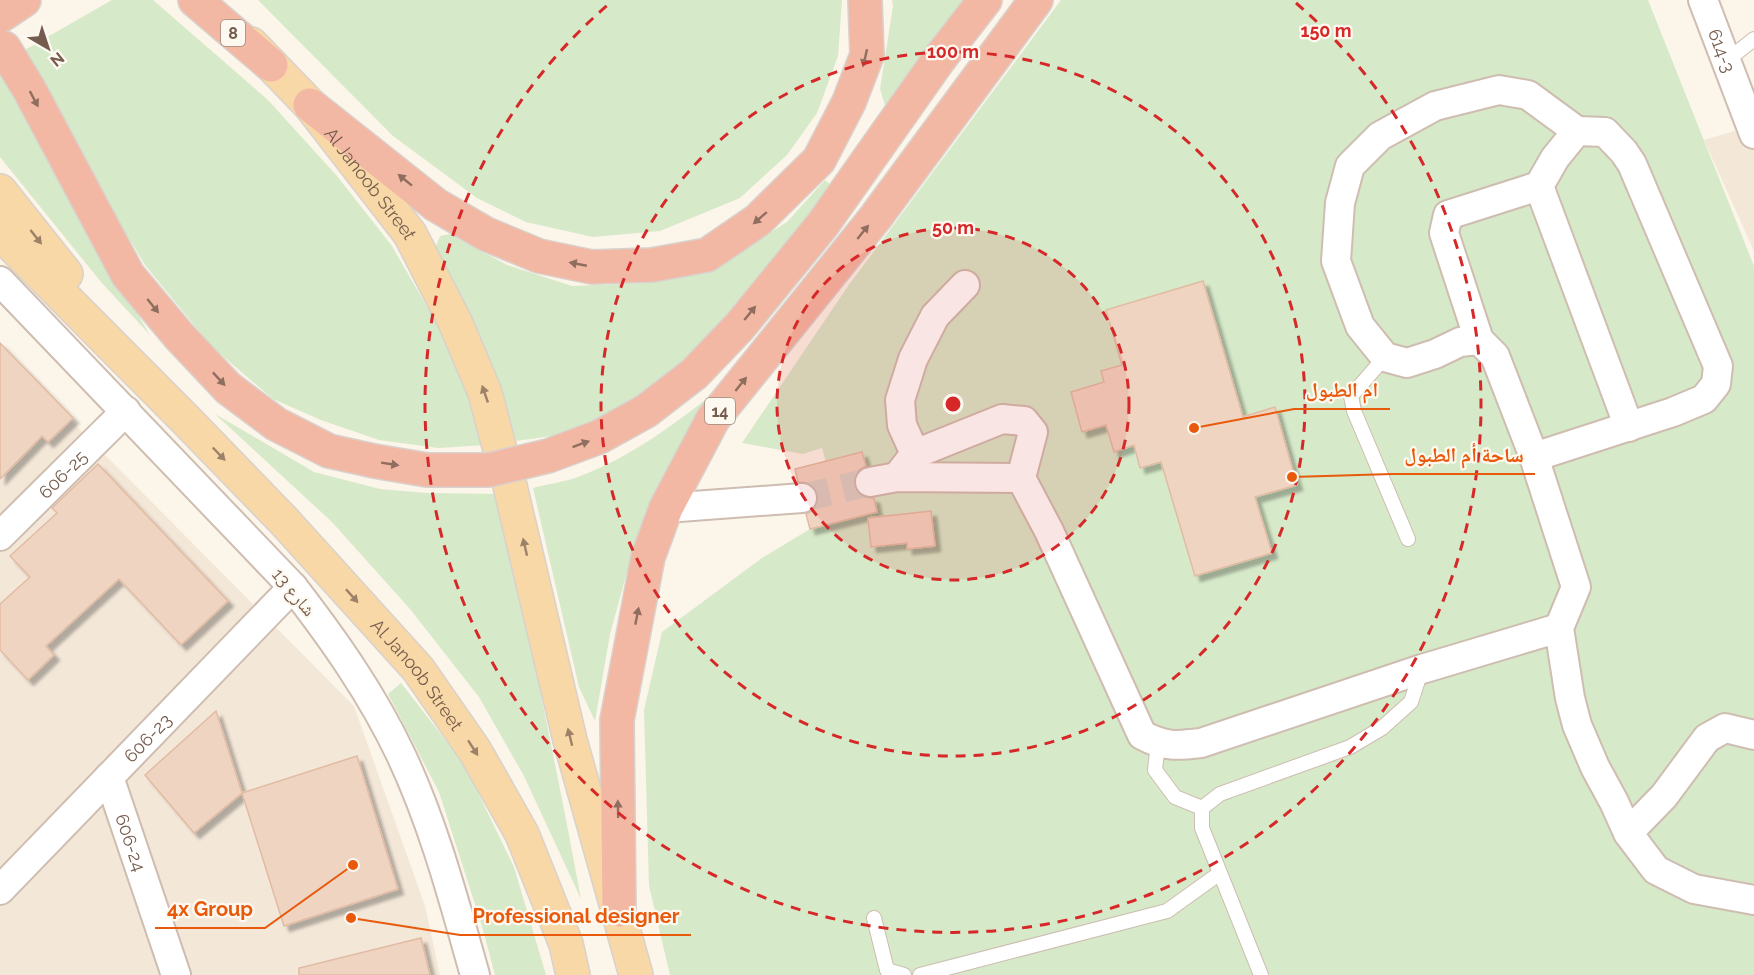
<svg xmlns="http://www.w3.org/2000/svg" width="1754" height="975" viewBox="0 0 1754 975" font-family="Raleway,'Noto Naskh Arabic',sans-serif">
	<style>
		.residential { fill: #f3e7d8 }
		.green { fill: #d6e9c8 }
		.building { fill: #f0d4c2; stroke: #e2bba3; stroke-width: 1.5; filter: url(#shadow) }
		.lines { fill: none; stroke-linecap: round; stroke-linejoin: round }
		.street-tunnel { stroke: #dacfc3; stroke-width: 28; stroke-dasharray: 28 14; stroke-linecap: butt }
		.lane-casing { stroke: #cebdb0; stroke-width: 16 }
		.street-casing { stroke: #cebdb0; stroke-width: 32 }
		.primary-casing { stroke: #d9d1cd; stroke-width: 36 }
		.highway-casing { stroke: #d9d1cd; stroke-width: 36 }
		.lane { stroke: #fff; stroke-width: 14 }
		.street { stroke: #fff; stroke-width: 28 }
		.primary { stroke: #f7d8a6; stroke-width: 33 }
		.highway { stroke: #f3b8a4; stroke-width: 33 }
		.highway-bridge-casing { stroke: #d9d1cd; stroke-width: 36; stroke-linecap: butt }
		.highway-bridge { stroke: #f3b8a4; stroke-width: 33 }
		.oneway { fill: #8f6e5f }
		.oneway2 { fill: #9d8168 }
		.ring { fill: none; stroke: #d62828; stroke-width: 3; stroke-dasharray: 10 8 }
		.labels { text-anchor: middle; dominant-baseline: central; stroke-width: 4.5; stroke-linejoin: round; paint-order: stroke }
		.shield { fill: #fef9f0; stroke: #9f8b7f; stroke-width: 1.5 }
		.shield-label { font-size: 16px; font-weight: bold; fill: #765c4e }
		.street-label { font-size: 18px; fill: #765c4e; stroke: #fef9f0 }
		.centre { fill: #d62828; stroke: #fef9f0; stroke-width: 3 }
		.ring-label { font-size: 18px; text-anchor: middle; font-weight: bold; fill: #d62828; stroke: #fef9f0; stroke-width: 4.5; stroke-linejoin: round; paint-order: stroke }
		.leader { fill: none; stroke: #e8590c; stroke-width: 2 }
		.callout-dot { fill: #e8590c; stroke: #fef9f0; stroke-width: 2 }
		.callout-label { font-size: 20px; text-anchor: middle; font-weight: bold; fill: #e8590c; stroke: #fef9f0; stroke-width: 4.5; stroke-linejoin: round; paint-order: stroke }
	</style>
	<defs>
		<filter id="shadow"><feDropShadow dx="5.5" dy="5.5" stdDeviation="1.5" flood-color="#0004"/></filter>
	</defs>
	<rect width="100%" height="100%" fill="#fcf5ea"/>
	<path class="residential" d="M1754 125V251L1704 140Z
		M0 349 354 706 425 906 440 975H0Z"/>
	<path class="green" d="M112 0H153L268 100 337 176 392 246 446 340 487 445 438 448 379 440 321 420 273 399 211 346 145 265 95 182 23 51Z
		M258 0H842L838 56 817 113 787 155 740 198 660 231 593 237 526 222 477 198 393 136Z
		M892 0H965L885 105 880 89 893 6Z
		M1061 0H1648L1754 266V975H670L649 886 644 710 662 632 762 558 810 529 830 524 838 506 822 448 803 454 742 443 848 286Z
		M0 70 114 275 150 335 101 282 0 157Z
		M825 180 832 186 734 316 680 364 638 398 598 419 552 436 515 441 439 258 436 246 440 236 450 234 507 265 572 286 651 283 727 260 787 222Z
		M722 387 657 493 627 572 610 634 595 721 579 687 533 488C548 484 564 482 578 477 632 457 677 422 722 387Z
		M215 414 314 472 380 489 426 493 500 494C527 629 556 763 581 899L524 776 479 697 410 609 332 522Z
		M401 683 464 764 514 867 546 975H495L482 926 439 792 388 694Z"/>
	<path class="building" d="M1203 281 1243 417 1275 407 1297 485 1255 497 1272 553 1195 576 1161 462 1140 468 1134 445 1114 452 1106 425 1082 432 1071 392 1104 382 1101 371 1122 365 1106 310Z
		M0 343 73 418 48 442 42 436 0 479Z
		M862 452 866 466 859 470 855 476 854 486 857 492 864 497 874 498 877 512 810 529 806 514 812 511 817 506 818 496 815 488 810 483 798 482 795 469Z
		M98 464 228 601 181 645 119 579 46 646 54 655 28 680 0 650V604L30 577 10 556 57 513 52 508Z
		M931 511 935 546 907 549V543L871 547 868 518Z
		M216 711 242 793 194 833 145 775Z
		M357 756 398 889 284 926 242 793Z
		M421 938 430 975H299V968Z"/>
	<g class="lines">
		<path class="street-tunnel" d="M802 498 870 482"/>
		<g class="lane-casing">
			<path id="lane" d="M1726 61 1754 39
				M1385 357 1351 396 1354 411 1408 539
				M1158 743 1155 770 1175 797 1202 808
				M874 918 887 970 904 975
				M920 975 1167 911 1220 873
				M1261 975 1202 828V808L1220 794 1350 747 1382 728 1411 702 1421 671"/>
		</g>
		<g class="street-casing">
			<g id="street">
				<path id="s1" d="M1703 0 1754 134"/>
				<path d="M1577 131 1528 95 1499 90 1435 106 1380 136 1350 166 1340 203 1336 261 1360 326 1385 357 1407 363 1435 354 1460 342 1479 340 1495 356 1534 457 1576 587 1559 628 1570 698 1577 725 1595 767 1614 802 1628 833"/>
				<path d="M1539 186 1629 427"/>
				<path d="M0 281 293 587C334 640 372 694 401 755 434 825 454 901 475 975"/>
				<path d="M1479 340 1444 233 1448 215 1539 186 1555 158 1577 131 1605 132 1624 152 1632 164 1718 366 1716 384 1704 399 1673 412 1534 457"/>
				<path d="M915 454 902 425 900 400 913 359 935 316 965 285"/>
				<path d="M897 477 915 454 1002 419 1024 421 1033 432 1021 478"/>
				<path d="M870 482 897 477 1021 478 1049 531 1142 735C1165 747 1176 746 1201 743L1422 669 1559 628"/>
				<path d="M666 508 802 498"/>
				<path id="s2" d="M0 536 126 411"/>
				<path d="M1754 735 1725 728 1707 738 1664 796 1628 833 1656 870 1694 889 1754 900"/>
				<path id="s3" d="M109 777 176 975"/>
				<path id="s4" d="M0 890 293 587"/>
			</g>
		</g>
		<g class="primary-casing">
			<g id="primary">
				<path id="s5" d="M251 44 310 105 410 234 456 324 485 393 500 450"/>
				<path d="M0 191 66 274"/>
				<path id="s6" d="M0 233 186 420 284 521 418 669 475 751 522 834 566 944 573 975"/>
				<path d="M510 486 570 740 636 975"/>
			</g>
		</g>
		<g class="highway-casing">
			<path id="highway" d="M195 0 271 65
				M0 16 24 0
				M4 48 29 89 128 275 179 336
				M940 58 985 0
				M310 105 436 205 486 234 539 256 592 267 652 265 707 255 758 220 819 160 849 102 867 55 865 0
				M619 910 617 720 648 557 666 508 713 419 875 218 1036 0"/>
		</g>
		<use href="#lane" class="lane"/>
		<use href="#street" class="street"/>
		<use href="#primary" class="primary"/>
		<use href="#highway" class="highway"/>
		<g class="highway-bridge-casing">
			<path id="highway-bridge" d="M179 336 228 388 276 424 329 451 374 461 427 470H489L548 456 599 437 646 411 694 374 740 326 823 224 940 58"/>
		</g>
		<use href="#highway-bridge" class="highway-bridge"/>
	</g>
	<defs><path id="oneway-solid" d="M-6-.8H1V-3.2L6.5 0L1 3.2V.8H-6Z" transform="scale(1.5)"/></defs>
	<g class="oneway">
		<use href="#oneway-solid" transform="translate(865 58) rotate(103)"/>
		<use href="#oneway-solid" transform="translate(34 99) rotate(62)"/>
		<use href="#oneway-solid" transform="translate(405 180) rotate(-141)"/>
		<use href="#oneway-solid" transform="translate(760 218) rotate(139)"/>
		<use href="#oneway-solid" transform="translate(863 232) rotate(-51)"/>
		<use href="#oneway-solid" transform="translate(578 264) rotate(-169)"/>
		<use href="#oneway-solid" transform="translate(153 306) rotate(51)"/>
		<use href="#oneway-solid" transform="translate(750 313) rotate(-51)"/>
		<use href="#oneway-solid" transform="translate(219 379) rotate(47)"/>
		<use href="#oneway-solid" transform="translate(741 384) rotate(-51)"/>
		<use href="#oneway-solid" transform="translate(581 444) rotate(-20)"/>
		<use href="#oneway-solid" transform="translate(390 464) rotate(9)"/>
		<use href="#oneway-solid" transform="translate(637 616) rotate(-79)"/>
		<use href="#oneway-solid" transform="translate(618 809) rotate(-91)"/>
	</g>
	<g class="oneway2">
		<use href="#oneway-solid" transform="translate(36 237) rotate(52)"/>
		<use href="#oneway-solid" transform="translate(485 394) rotate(-109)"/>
		<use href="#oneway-solid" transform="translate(219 454) rotate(46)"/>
		<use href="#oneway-solid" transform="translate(525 547) rotate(-103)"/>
		<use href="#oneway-solid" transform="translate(352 596) rotate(48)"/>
		<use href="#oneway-solid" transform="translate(570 737) rotate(-104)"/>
		<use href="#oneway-solid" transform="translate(473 748) rotate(57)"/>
	</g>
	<circle cx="953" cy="404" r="176" fill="#d62828" fill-opacity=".12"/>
	<g class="ring">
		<circle cx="953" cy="404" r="176"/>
		<circle cx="953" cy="404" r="352"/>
		<path d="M1296 3A528 528 0 1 1 610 3"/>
	</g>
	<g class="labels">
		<g class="shield">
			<rect x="221" y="20" width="24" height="26" rx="4.5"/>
			<rect x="705" y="398" width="30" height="26" rx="4.5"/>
		</g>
		<g class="shield-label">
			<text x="233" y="33">8</text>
			<text x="720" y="411">14</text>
		</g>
		<g class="street-label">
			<text stroke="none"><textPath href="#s1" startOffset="54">614-3</textPath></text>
			<text stroke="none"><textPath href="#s5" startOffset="184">Al Janoob Street</textPath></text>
			<text stroke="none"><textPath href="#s2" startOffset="88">606-25</textPath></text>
			<text transform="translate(294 592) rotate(50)">شارع 13</text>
			<text stroke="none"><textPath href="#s6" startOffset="608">Al Janoob Street</textPath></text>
			<text stroke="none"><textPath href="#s4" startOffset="212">606-23</textPath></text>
			<text stroke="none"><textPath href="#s3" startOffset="69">606-24</textPath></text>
		</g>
	</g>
	<circle cx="953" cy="404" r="9" class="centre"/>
	<g class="ring-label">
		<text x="1326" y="37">150 m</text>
		<text x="953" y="58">100 m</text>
		<text x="953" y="234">50 m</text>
	</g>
	<path class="leader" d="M1194 428L1294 409H1390M1292 477L1392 474H1535M353 865L265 928H155M351 918L460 935H691"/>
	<g class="callout-dot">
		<circle cx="1194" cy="428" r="6"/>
		<circle cx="1292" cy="477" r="6"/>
		<circle cx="353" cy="865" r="6"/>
		<circle cx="351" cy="918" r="6"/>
	</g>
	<g class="callout-label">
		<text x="1342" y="397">ام الطبول</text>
		<text x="1464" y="462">ساحة أم الطبول</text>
		<text x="210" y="916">4x Group</text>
		<text x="576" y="923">Professional designer</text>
	</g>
	<g transform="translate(48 48) rotate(141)" stroke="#fef9f0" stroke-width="4.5" paint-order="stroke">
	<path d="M0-4.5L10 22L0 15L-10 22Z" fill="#765c4e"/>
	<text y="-9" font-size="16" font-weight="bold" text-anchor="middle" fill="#765c4e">N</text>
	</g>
</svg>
